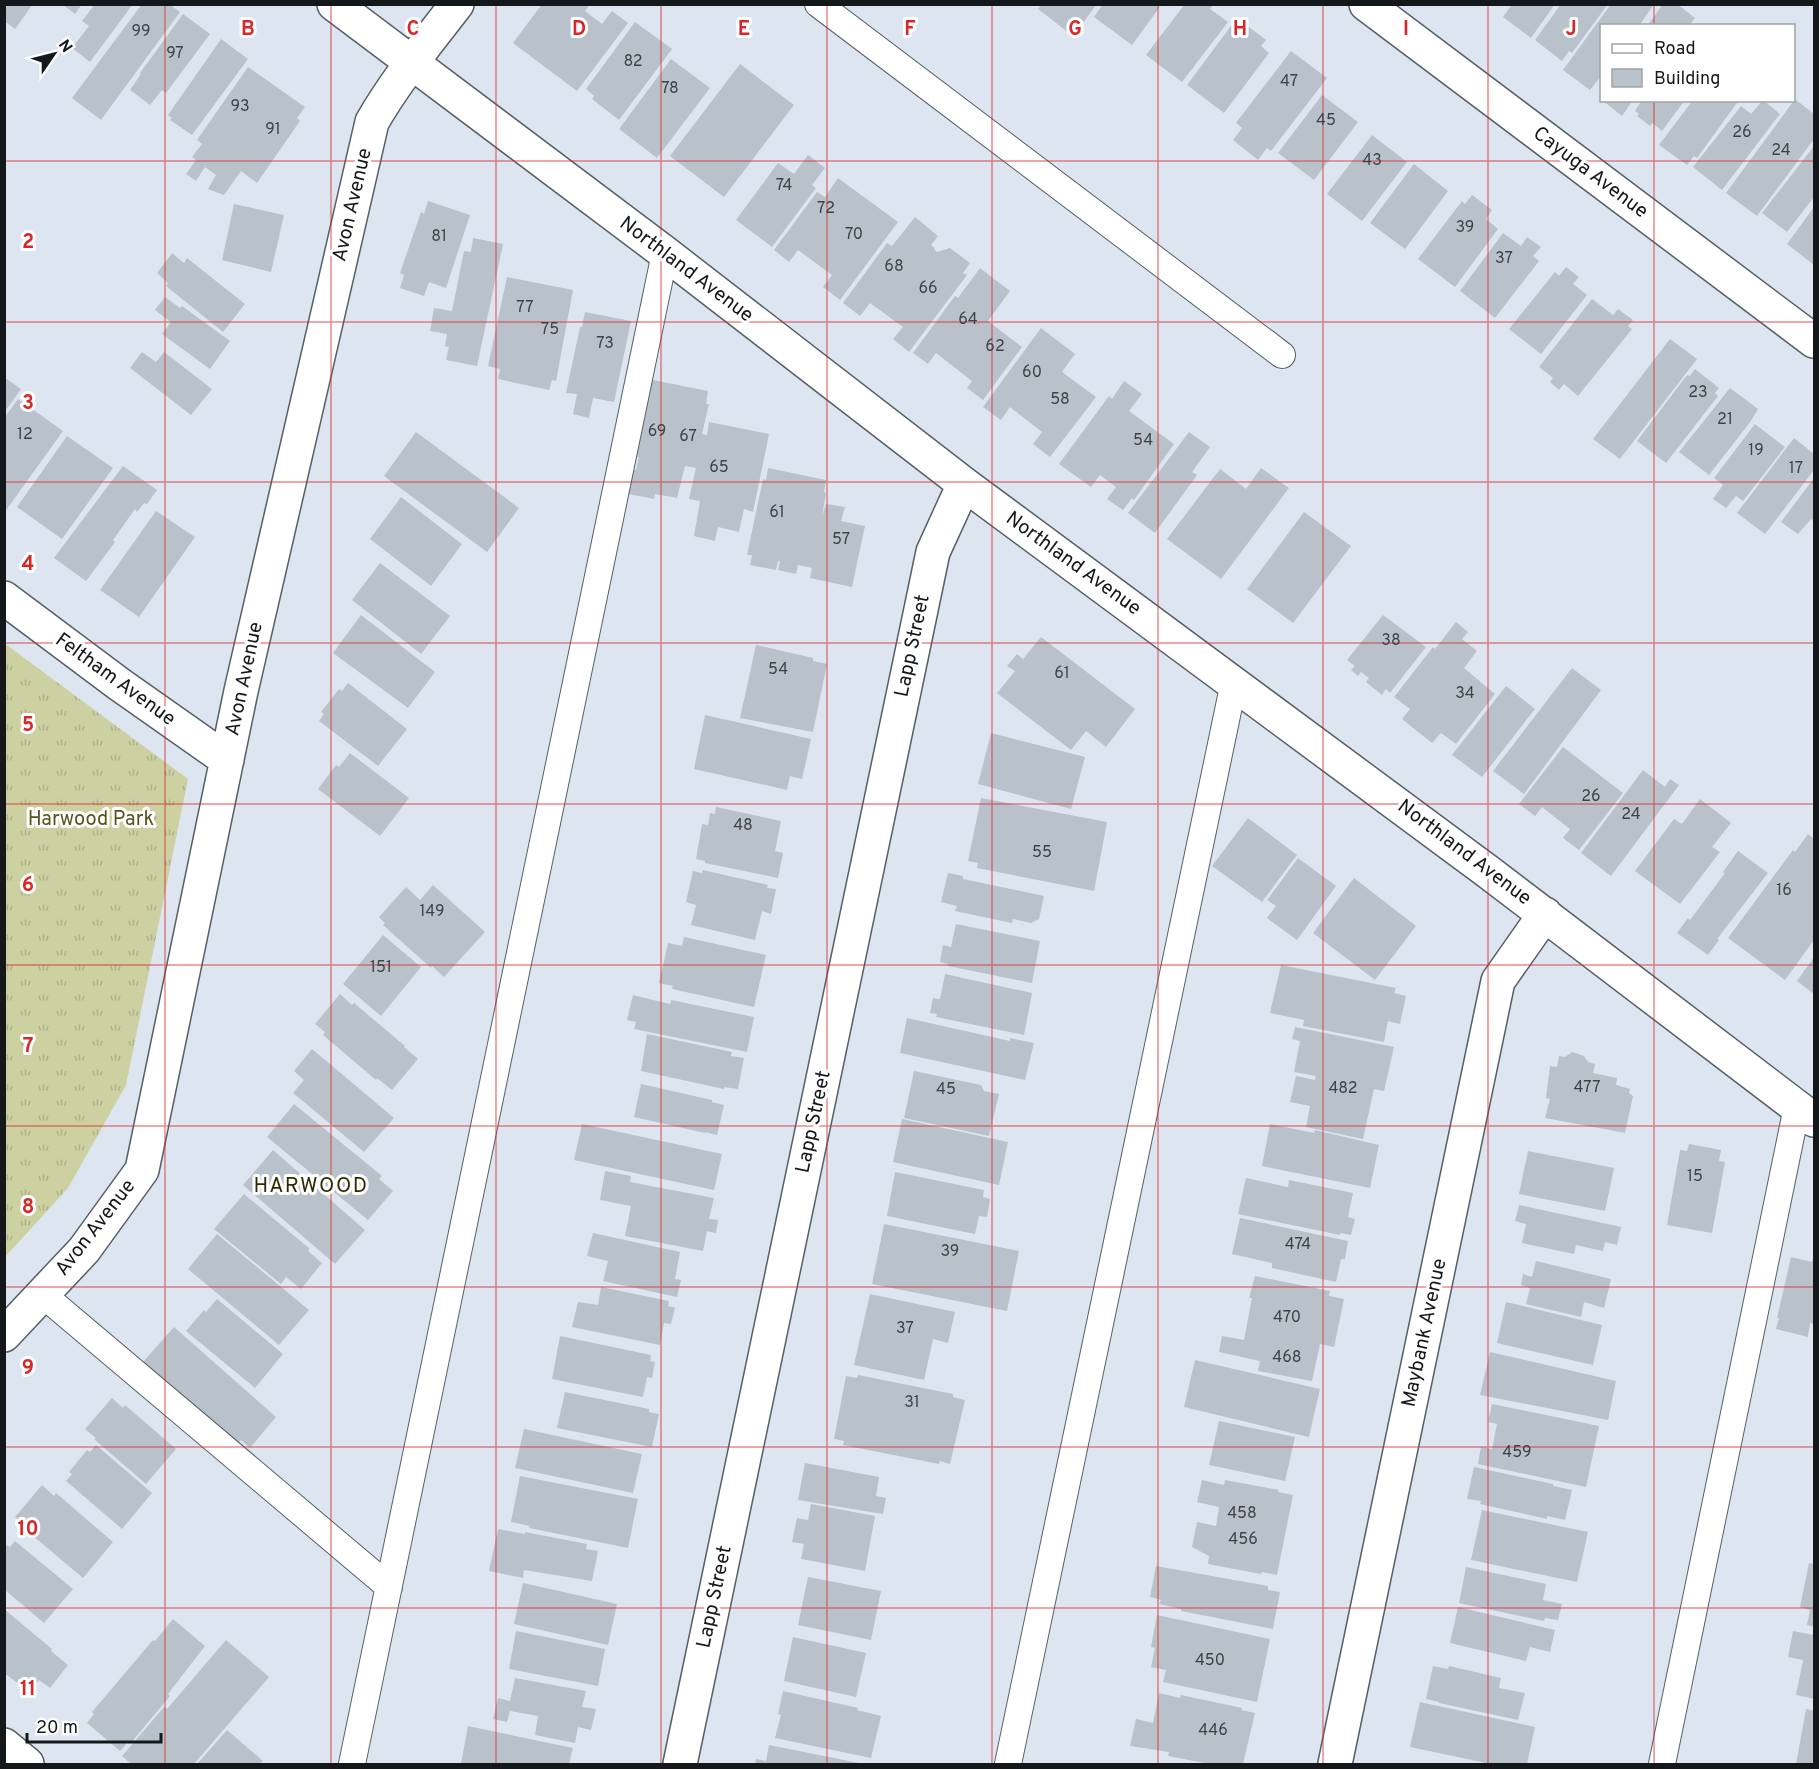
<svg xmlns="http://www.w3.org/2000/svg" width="1819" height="1769" viewBox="0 0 1819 1769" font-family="Overpass,sans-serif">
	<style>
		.grass { fill: url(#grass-tufts) }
		.building { fill: #b9c2cb }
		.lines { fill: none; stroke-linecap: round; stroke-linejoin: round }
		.lane-casing { stroke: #565f66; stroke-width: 28 }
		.street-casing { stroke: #565f66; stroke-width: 36 }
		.lane { stroke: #fff; stroke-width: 26 }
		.street { stroke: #fff; stroke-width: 33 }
		.grid { fill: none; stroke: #d62828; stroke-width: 1.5; stroke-opacity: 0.55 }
		.labels { text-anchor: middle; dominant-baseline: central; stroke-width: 6; stroke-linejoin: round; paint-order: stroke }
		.number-label { font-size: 16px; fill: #3e4247 }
		.street-label { font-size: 20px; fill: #15181b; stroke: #fff }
		.park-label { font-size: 20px; fill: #535519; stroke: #fff }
		.neighbourhood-label { font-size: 21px; letter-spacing: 1.5px; fill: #2b2c02; stroke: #fff }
		.grid-label { font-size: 20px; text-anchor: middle; font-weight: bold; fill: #d62828; stroke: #fff; stroke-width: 6; stroke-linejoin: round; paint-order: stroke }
	</style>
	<defs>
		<pattern id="grass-tufts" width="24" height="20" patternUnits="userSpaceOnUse" patternTransform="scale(1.5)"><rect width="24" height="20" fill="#cdd0a1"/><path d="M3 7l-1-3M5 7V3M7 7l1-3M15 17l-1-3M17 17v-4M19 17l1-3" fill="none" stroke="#afb28a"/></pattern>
	</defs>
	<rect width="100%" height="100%" fill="#dde6f0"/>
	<path class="grass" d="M4 643 188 779 126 1085 68 1188 5 1257Z"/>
	<path class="building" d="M4 4H33L15 29 4 21Z
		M62 4H82L75 14Z
		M95 4H133L90 62 72 48 89 26 82 21Z
		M142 4H169L180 12 101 120 72 98Z
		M542 4H590L585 11 602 24 612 11 628 23 577 91 513 43Z
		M1042 4H1097L1073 36 1038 9Z
		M1103 4H1162L1132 45 1094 17Z
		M1185 4H1214L1210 9 1228 22 1182 82 1146 55Z
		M1512 4H1555L1531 38 1503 17Z
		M1561 4H1608L1572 53 1569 51 1562 61 1535 40Z
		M1611 4H1654L1639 26H1602V75L1590 90 1563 70Z
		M1663 4H1677L1695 18 1689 26H1647Z
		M183 14 210 34 166 93 162 90 150 105 130 90 141 74 140 73Z
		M1241 21 1266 40 1261 46 1269 53 1224 113 1187 85 1231 26 1235 29Z
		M635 22 672 49 619 120 592 99 594 96 586 89Z
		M221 39 248 59 192 135 170 120 172 118 168 115Z
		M1291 51 1327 78 1271 151 1267 148 1258 160 1233 140 1242 128 1236 123Z
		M671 59 710 88 657 158 619 129Z
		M740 64 794 105 724 197 670 156Z
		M248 67 305 107 297 118 300 121 257 183 241 171 224 195 208 189 216 175 205 167 196 181 186 174 196 160 192 157 202 144 197 140Z
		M1322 95 1358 122 1314 180 1278 153Z
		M1795 99 1814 114V139L1757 216 1726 193Z
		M1602 100H1633L1622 116Z
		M1642 100H1685L1662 131 1652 123 1650 126 1637 116 1639 114 1635 111Z
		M1693 100H1739L1697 158 1694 156 1687 165 1659 145Z
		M1763 100 1780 114 1722 190 1693 167 1741 106 1751 114Z
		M1372 135 1407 162 1362 221 1327 194Z
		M1814 146V197L1787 232 1762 213Z
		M808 155 825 168 812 185 816 188 772 247 736 220 778 163 794 174Z
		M1414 164 1448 191 1405 249 1370 223Z
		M838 178 898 222 840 300 823 287 832 275 798 250 789 262 774 250 817 192 825 197Z
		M1472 195 1492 210 1486 219 1498 229 1455 287 1418 259 1462 201 1465 204Z
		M428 201 470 215 446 288 429 282 424 296 400 288 404 275 400 273 421 212 424 214Z
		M234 204 284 215 271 272 222 260Z
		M1814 207V265L1787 244Z
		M915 217 938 236 931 245 935 248 934 249 937 252 950 248 970 263 963 273 967 275 909 352 893 339 903 327 870 303 860 316 843 303 887 243 892 246Z
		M1503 233 1521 246 1527 237 1541 247 1533 256 1539 261 1495 318 1460 291Z
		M473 238 503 244 477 366 446 360 449 347 445 346 447 334 430 331 434 308 452 311 464 251 471 252Z
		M172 253 184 263 187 258 245 304 223 332 166 286 168 283 157 273Z
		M1566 267 1579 277 1573 284 1587 295 1541 354 1509 329 1555 272 1559 276Z
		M980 268 1010 291 988 321 1022 347 983 400 967 388 972 381 936 353 928 364 913 353 955 296 958 298Z
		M507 277 573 290 556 381 552 380 549 390 498 379 500 369 488 366Z
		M165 297 180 308 182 306 230 341 210 369 162 334 171 322 155 310Z
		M1592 299 1613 315 1618 309 1633 320 1628 326 1632 329 1578 396 1564 384 1559 390 1550 382 1553 378 1539 367Z
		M585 312 631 321 614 402 593 398 589 418 573 414 577 394 566 393 580 327H582Z
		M1041 328 1075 354 1062 372 1096 397 1050 457 1033 444 1042 432 1010 407 1001 420 983 407Z
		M1670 339 1697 359 1620 459 1593 439Z
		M142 352 156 362 164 352 212 389 191 415 130 368Z
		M1695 369 1719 388 1715 393 1718 396 1666 463 1637 441 1687 375 1690 376Z
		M4 377 21 389 4 413Z
		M648 379 708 391 706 404H709L702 434 707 435 709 422 769 434 753 512 744 509 739 532 718 527 715 541 694 536 700 501 689 499 696 468 685 466 677 498 655 494 654 499 629 494V491L625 490 630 468 636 470 639 457 629 455Z
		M1124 381 1142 394 1129 411 1174 444 1134 500 1132 498 1123 510 1107 499 1116 487 1100 475 1091 487 1059 464 1109 396 1112 399Z
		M1730 388 1758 409 1751 421 1709 475 1679 452Z
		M18 399 63 431 4 513V418Z
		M1755 424 1785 447 1743 501 1736 496 1726 508 1713 499 1723 485 1714 478Z
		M416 432 519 508 487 552 384 476Z
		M1189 432 1210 447 1192 472 1197 475 1155 533 1128 513Z
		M67 436 113 468 62 539 17 507Z
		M1794 438 1814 454V470L1765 534 1737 513Z
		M123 466 157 490 147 504 144 503 137 512 135 509 113 540 115 542 86 581 54 558Z
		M768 468 826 480 824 492 826 493 822 516 826 504 845 507 841 521 865 526 852 587 810 578 812 568 798 565 796 574 778 570 780 561H778L776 570 750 565 752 555H747L763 479 766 480Z
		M1261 468 1289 488 1221 579 1167 539 1220 469 1246 489Z
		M1814 478V521L1811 519 1798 534 1781 522Z
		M401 497 462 544 431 586 370 539Z
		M156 511 195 537 139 617 100 590Z
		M1304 512 1351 546 1293 623 1247 589Z
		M380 563 450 616 421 654 352 600Z
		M361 615 435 672 408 708 333 653Z
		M1383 615 1426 647 1390 693 1386 689 1382 695 1366 682 1369 678 1361 672 1358 676 1351 670 1355 666 1347 660Z
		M1456 622 1468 632 1462 639 1477 651 1464 668 1495 694 1456 744 1441 733 1432 743 1402 719 1410 709 1394 697 1433 647 1435 649Z
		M1041 637 1135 709 1106 747 1086 731 1071 750 997 693 1015 671 1007 666 1017 654 1023 659Z
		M756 645 813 658V661L827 664 813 732 740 718Z
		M1572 668 1601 690 1524 794 1493 771Z
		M348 683 407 729 378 766 319 721 324 714 321 712 339 689 342 691Z
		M1506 686 1535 709 1482 777 1452 755Z
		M705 715 811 739 802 779 790 776 787 790 694 769Z
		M991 733 1085 757 1071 809 978 784Z
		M1563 747 1623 793 1579 850 1563 838 1570 829 1542 807 1535 816 1519 804Z
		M350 753 409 798 380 836 318 789 336 765 339 767Z
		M1643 770 1665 787 1670 779 1679 785 1611 876 1581 853Z
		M981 798 1107 822 1094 891 977 868 978 863 968 861Z
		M1700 799 1731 823 1712 847 1720 852 1680 904 1635 871 1674 819 1682 824Z
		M716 807 781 821 775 851 783 853 778 878 705 863V861L696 859 702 824 708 825 710 813 715 814Z
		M1248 818 1297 855 1262 902 1212 866Z
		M1808 834 1814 839V940L1785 980 1728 938 1793 850 1795 852Z
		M1738 851 1768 873 1717 939 1719 940 1708 955 1677 933 1688 918 1690 920 1725 873 1723 872Z
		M1298 858 1336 886 1297 940 1267 918 1276 906 1267 900Z
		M703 870 768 885 767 888 776 889 771 914 762 911 755 940 691 925 696 905 686 902 693 871 702 873Z
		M948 873 963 876V879L1044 896 1039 919 1031 923 1013 919 1012 923 955 911 957 906 941 902Z
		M1354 878 1416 926 1375 980 1313 933Z
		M433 885 485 932 444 977 432 966 431 968 383 925 385 923 379 917 406 887 420 900Z
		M956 924 1040 941 1032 983 948 966V964L940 962 943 945 951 947Z
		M383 935 421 967 381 1016 343 984Z
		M684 937 766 955 754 1007 672 989 673 986 659 983 668 943 682 946Z
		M1814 957V994L1797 981Z
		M1281 965 1396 988 1394 993 1406 996 1400 1024 1388 1021 1384 1042 1303 1026 1304 1020 1270 1013Z
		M945 974 1032 993 1024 1035 936 1017 937 1014 930 1013 933 998 940 999Z
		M340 994 352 1005 354 1003 405 1046 404 1047 418 1059 392 1090 377 1078 376 1080 323 1035 325 1032 315 1024Z
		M633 995 670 1004 671 1000 754 1017 747 1052 634 1029 636 1022 627 1020Z
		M907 1018 1010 1041V1038L1034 1043 1025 1080 900 1053Z
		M1295 1027 1394 1047 1384 1091 1374 1089 1363 1139 1306 1127 1310 1106 1290 1102 1296 1076 1315 1080 1316 1076 1294 1072 1300 1041 1292 1039Z
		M647 1034 732 1052 731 1056 744 1058 738 1089 724 1087V1089L641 1071Z
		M312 1049 394 1118 364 1152 293 1093 304 1080 294 1071Z
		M1572 1052 1584 1056 1588 1062 1595 1064 1593 1073 1617 1078 1616 1085 1630 1089 1629 1093 1633 1096 1625 1133 1545 1118 1550 1099 1546 1098 1550 1066 1557 1067 1559 1056 1565 1057Z
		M914 1071 981 1085 984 1091 999 1094 989 1136 904 1118Z
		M641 1084 712 1100V1102L724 1105 717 1135 705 1132V1133L634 1117Z
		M294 1104 382 1176 379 1179 393 1191 368 1220 267 1137Z
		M902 1119 1008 1142 999 1185 893 1162Z
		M582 1124 722 1154 714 1190 574 1160Z
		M1270 1124 1314 1133 1315 1130 1379 1145 1370 1188 1262 1166Z
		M1689 1144 1721 1150 1719 1161 1725 1162 1712 1233 1667 1225 1680 1150 1687 1151Z
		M273 1150 365 1230 335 1264 243 1185Z
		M1528 1151 1614 1168 1605 1211 1519 1194Z
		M605 1171 631 1176 630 1182 714 1198 709 1219 718 1220 716 1233 707 1231 703 1251 625 1236 631 1206 600 1200Z
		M895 1172 984 1190 983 1197 990 1199 987 1217 979 1216 975 1234 887 1216Z
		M1246 1178 1288 1187 1289 1180 1353 1193 1348 1217 1355 1219 1351 1235 1340 1233V1235L1238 1214Z
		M244 1194 310 1249 308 1251 322 1263 301 1289 286 1277 281 1284 214 1229Z
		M1519 1205 1621 1227 1617 1245 1605 1242 1603 1251 1576 1245 1574 1254 1522 1243 1526 1224 1515 1221Z
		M1240 1218 1348 1241 1345 1259H1341L1336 1282 1272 1268V1263L1232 1254Z
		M884 1224 1019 1251 1007 1311 872 1284Z
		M593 1233 680 1252 675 1279 681 1280 677 1297 603 1281 608 1261 587 1256Z
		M217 1234 309 1310 279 1345 188 1269Z
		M1814 1255V1324L1810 1323 1808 1337 1776 1329 1779 1318H1777L1791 1257 1812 1262Z
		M1536 1261 1611 1279 1604 1308 1584 1302 1581 1317 1526 1304 1530 1288 1521 1285 1523 1274 1532 1277Z
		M1255 1276 1330 1291 1329 1296 1344 1299 1334 1347 1320 1344 1312 1381 1258 1371 1260 1361 1219 1352 1222 1336 1244 1340 1252 1298H1249Z
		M601 1287 669 1301 668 1306 675 1308 671 1324 664 1323 660 1345 572 1327 578 1302 598 1305Z
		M870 1294 955 1312 948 1343 933 1339 924 1380 854 1365Z
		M217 1299 283 1354 255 1388 186 1331 204 1310 206 1312Z
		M1506 1302 1602 1325 1593 1365 1497 1343Z
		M174 1327 276 1417 250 1448 241 1440 238 1443 143 1362Z
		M560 1336 651 1355 650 1361 655 1362 652 1378 647 1377 643 1397 552 1379Z
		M1490 1352 1616 1381 1608 1420 1480 1395Z
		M1195 1360 1320 1389 1309 1437 1184 1407Z
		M858 1375 953 1394V1397L965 1400 950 1464 940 1461 939 1464 843 1445 844 1441 834 1439 846 1376 857 1378Z
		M565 1392 649 1409V1412L659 1414 652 1447 557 1428Z
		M112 1398 123 1408 125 1405 176 1449 146 1484 94 1439 96 1438 85 1429Z
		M1492 1404 1599 1426 1586 1487 1478 1464 1481 1447 1492 1449 1497 1424 1488 1422Z
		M1219 1421 1295 1437 1285 1481 1209 1465Z
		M524 1429 642 1454 633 1493 515 1468Z
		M96 1445 152 1493 122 1529 66 1481 72 1474 69 1472 87 1450 90 1452Z
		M805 1463 879 1477 876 1496 886 1498 883 1514 798 1500Z
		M1474 1467 1553 1484V1486L1572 1490 1565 1520 1547 1516V1519L1480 1504 1481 1501 1467 1499Z
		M520 1476 638 1499 628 1548 529 1528 530 1526 511 1522Z
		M1202 1480 1224 1485 1225 1480 1279 1490 1278 1492 1293 1495 1277 1575 1262 1572 1261 1574 1208 1564 1209 1556 1192 1547 1197 1522 1216 1526 1219 1507 1197 1502Z
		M42 1485 54 1496 56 1493 113 1542 83 1578 26 1530 27 1527 15 1517Z
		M811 1504 875 1516 865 1571 801 1559 804 1544 792 1542 797 1518 808 1520Z
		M1482 1510 1588 1532 1577 1582 1471 1560Z
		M498 1529 525 1534V1532L587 1544 586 1549 598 1551 592 1581 524 1570 523 1578 489 1571Z
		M15 1541 73 1589 44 1623 5 1590V1548L7 1545 10 1547Z
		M1809 1563 1814 1564V1627L1807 1625 1810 1610 1800 1607Z
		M1156 1566 1268 1586V1590L1280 1592 1273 1629 1181 1611V1609L1159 1604 1161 1600 1150 1597Z
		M1466 1567 1546 1584 1543 1600 1562 1604 1558 1620 1545 1618 1544 1621 1459 1603Z
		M808 1577 881 1591 871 1640 798 1625Z
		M523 1583 617 1604 608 1645 514 1624Z
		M1458 1607 1555 1630 1550 1652 1530 1647 1526 1661 1450 1643Z
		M4 1609 52 1649 51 1651 68 1665 50 1688 39 1680 30 1692 4 1673Z
		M1157 1615 1270 1639 1257 1702 1163 1682 1166 1670 1151 1667 1155 1648 1151 1647Z
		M173 1619 205 1646 168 1694 170 1696 130 1744 128 1742 120 1751 87 1723 94 1714 92 1712 153 1640 155 1641Z
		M516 1631 605 1649 598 1686 509 1669Z
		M1793 1631 1814 1635V1699L1796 1695 1803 1660 1788 1657Z
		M793 1637 866 1653 856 1697 784 1681Z
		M226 1640 269 1677 194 1764H131L122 1756 164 1707 167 1709Z
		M1433 1666 1448 1669 1449 1666 1501 1678 1499 1688 1525 1693 1518 1720 1439 1703V1702L1426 1699Z
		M515 1678 586 1691 582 1707 596 1709 591 1730 578 1727 575 1743 535 1735 538 1716 510 1711 507 1722 493 1719 498 1698 510 1701Z
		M783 1691 858 1708 857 1710 881 1716 871 1758 775 1738 781 1715 778 1714Z
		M1159 1693 1180 1698 1181 1695 1242 1708 1241 1710 1255 1713 1243 1764H1210L1168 1756 1169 1752 1130 1746 1136 1719 1153 1723Z
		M1420 1702 1535 1727 1527 1764H1491L1410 1747Z
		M1806 1709 1814 1711V1764H1796Z
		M468 1726 573 1748 569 1764H461Z
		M227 1730 263 1761 259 1764H197Z
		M769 1745 859 1763 858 1764H755L756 1759 766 1761Z"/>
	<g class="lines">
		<g class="lane-casing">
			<path id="lane" d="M818 4 1282 355
				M42 1294 389 1587
				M352 1764 665 253
				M1008 1764 1234 682
				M1662 1764 1797 1107"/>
		</g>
		<g class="street-casing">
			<path id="street" d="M334 4 665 253 964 484 1487 871 1814 1120
				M1366 4 1814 341
				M4 598 119 684 227 760
				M4 1335 84 1250 142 1170 241 691 372 122C396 80 427 43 457 4
				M4 1745 27 1764
				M680 1764 933 552 964 484
				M1335 1764 1498 981 1545 914"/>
		</g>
		<use href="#lane" class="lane"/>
		<use href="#street" class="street"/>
	</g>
	<path class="grid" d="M165 4V1764M331 4V1764M496 4V1764M661 4V1764M827 4V1764M992 4V1764M1158 4V1764M1323 4V1764M1488 4V1764M1654 4V26M1654 100V1764M4 161H1814M4 322H1814M4 482H1814M4 643H1814M4 804H1814M4 965H1814M4 1126H1814M4 1287H1814M4 1447H1814M4 1608H1814"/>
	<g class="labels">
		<g class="number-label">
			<text x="141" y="32">99</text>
			<text x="175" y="54">97</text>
			<text x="633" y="62">82</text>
			<text x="1289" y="82">47</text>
			<text x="670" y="89">78</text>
			<text x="240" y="107">93</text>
			<text x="1326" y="121">45</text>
			<text x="273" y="130">91</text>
			<text x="1742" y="133">26</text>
			<text x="1781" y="151">24</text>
			<text x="1372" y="161">43</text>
			<text x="784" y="186">74</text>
			<text x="826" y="209">72</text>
			<text x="1465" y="228">39</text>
			<text x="854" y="235">70</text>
			<text x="439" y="237">81</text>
			<text x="1504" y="259">37</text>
			<text x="894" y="267">68</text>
			<text x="928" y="289">66</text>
			<text x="525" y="308">77</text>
			<text x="968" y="320">64</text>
			<text x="550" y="330">75</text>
			<text x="605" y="344">73</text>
			<text x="995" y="347">62</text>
			<text x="1032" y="373">60</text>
			<text x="1698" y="393">23</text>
			<text x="1060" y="400">58</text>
			<text x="1725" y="420">21</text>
			<text x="657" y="432">69</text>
			<text x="25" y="435">12</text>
			<text x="688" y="437">67</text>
			<text x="1143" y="441">54</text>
			<text x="1756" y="451">19</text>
			<text x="719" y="468">65</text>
			<text x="1796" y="469">17</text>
			<text x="777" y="513">61</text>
			<text x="841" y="540">57</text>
			<text x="1391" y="641">38</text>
			<text x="778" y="670">54</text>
			<text x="1062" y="674">61</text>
			<text x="1465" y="694">34</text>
			<text x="1591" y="797">26</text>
			<text x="1631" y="815">24</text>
			<text x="743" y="826">48</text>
			<text x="1042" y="853">55</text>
			<text x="1784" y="891">16</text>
			<text x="432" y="912">149</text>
			<text x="381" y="968">151</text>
			<text x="1587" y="1088">477</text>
			<text x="1343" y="1089">482</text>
			<text x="946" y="1090">45</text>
			<text x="1695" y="1177">15</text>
			<text x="1298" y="1245">474</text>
			<text x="950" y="1252">39</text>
			<text x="1287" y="1318">470</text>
			<text x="905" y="1329">37</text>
			<text x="1287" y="1358">468</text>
			<text x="912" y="1403">31</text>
			<text x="1517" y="1453">459</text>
			<text x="1242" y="1514">458</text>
			<text x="1243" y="1540">456</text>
			<text x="1210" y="1661">450</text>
			<text x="1213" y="1731">446</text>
		</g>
		<g class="street-label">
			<text transform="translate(1590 173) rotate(37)">Cayuga Avenue</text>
			<text transform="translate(353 205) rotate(-77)">Avon Avenue</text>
			<text transform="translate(686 270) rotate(37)">Northland Avenue</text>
			<text transform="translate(1073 564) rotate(36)">Northland Avenue</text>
			<text transform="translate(913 646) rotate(-78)">Lapp Street</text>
			<text transform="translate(245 679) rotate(-78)">Avon Avenue</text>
			<text transform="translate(115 680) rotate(36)">Feltham Avenue</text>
			<text transform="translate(1464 853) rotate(37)">Northland Avenue</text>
			<text transform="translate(814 1122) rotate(-78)">Lapp Street</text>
			<text transform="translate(96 1228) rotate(-52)">Avon Avenue</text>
			<text transform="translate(1425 1333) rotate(-78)">Maybank Avenue</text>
			<text transform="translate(715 1597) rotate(-78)">Lapp Street</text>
		</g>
		<g class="park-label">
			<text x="91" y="820">Harwood Park</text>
		</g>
		<g class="neighbourhood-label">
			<text x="311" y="1186">HARWOOD</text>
		</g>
	</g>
	<g class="grid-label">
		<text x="248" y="35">B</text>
		<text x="413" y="35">C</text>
		<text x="579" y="35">D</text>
		<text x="744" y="35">E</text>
		<text x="910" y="35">F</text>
		<text x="1075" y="35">G</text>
		<text x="1240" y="35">H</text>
		<text x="1406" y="35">I</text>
		<text x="1571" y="35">J</text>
		<text x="28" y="248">2</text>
		<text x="28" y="409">3</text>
		<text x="28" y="570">4</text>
		<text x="28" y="731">5</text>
		<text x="28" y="891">6</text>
		<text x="28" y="1052">7</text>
		<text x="28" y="1213">8</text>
		<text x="28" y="1374">9</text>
		<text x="28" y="1535">10</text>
		<text x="28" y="1695">11</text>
	</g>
	<rect width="1819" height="1769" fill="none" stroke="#15181b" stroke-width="12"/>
	<rect x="1600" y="24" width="195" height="78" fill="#ffffff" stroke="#a1a3a4" stroke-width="1.5"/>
	<rect x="1612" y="44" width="30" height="9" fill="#ffffff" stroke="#a1a3a4" stroke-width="1.5"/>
	<text x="1654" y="54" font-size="18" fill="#15181b">Road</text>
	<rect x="1612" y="69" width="30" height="18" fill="#b9c2cb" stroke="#a1a3a4" stroke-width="1.5"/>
	<text x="1654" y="84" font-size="18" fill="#15181b">Building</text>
	<g transform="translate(54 54) rotate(55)" stroke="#ffffff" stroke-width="4.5" paint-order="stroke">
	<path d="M0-4.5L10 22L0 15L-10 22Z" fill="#15181b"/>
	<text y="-9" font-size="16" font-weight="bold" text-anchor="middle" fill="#15181b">N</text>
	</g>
	<path d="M27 1733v9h134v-9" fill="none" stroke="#15181b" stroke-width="3"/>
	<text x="36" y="1733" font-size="18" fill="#15181b" stroke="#ffffff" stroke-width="4.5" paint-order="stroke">20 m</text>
</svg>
